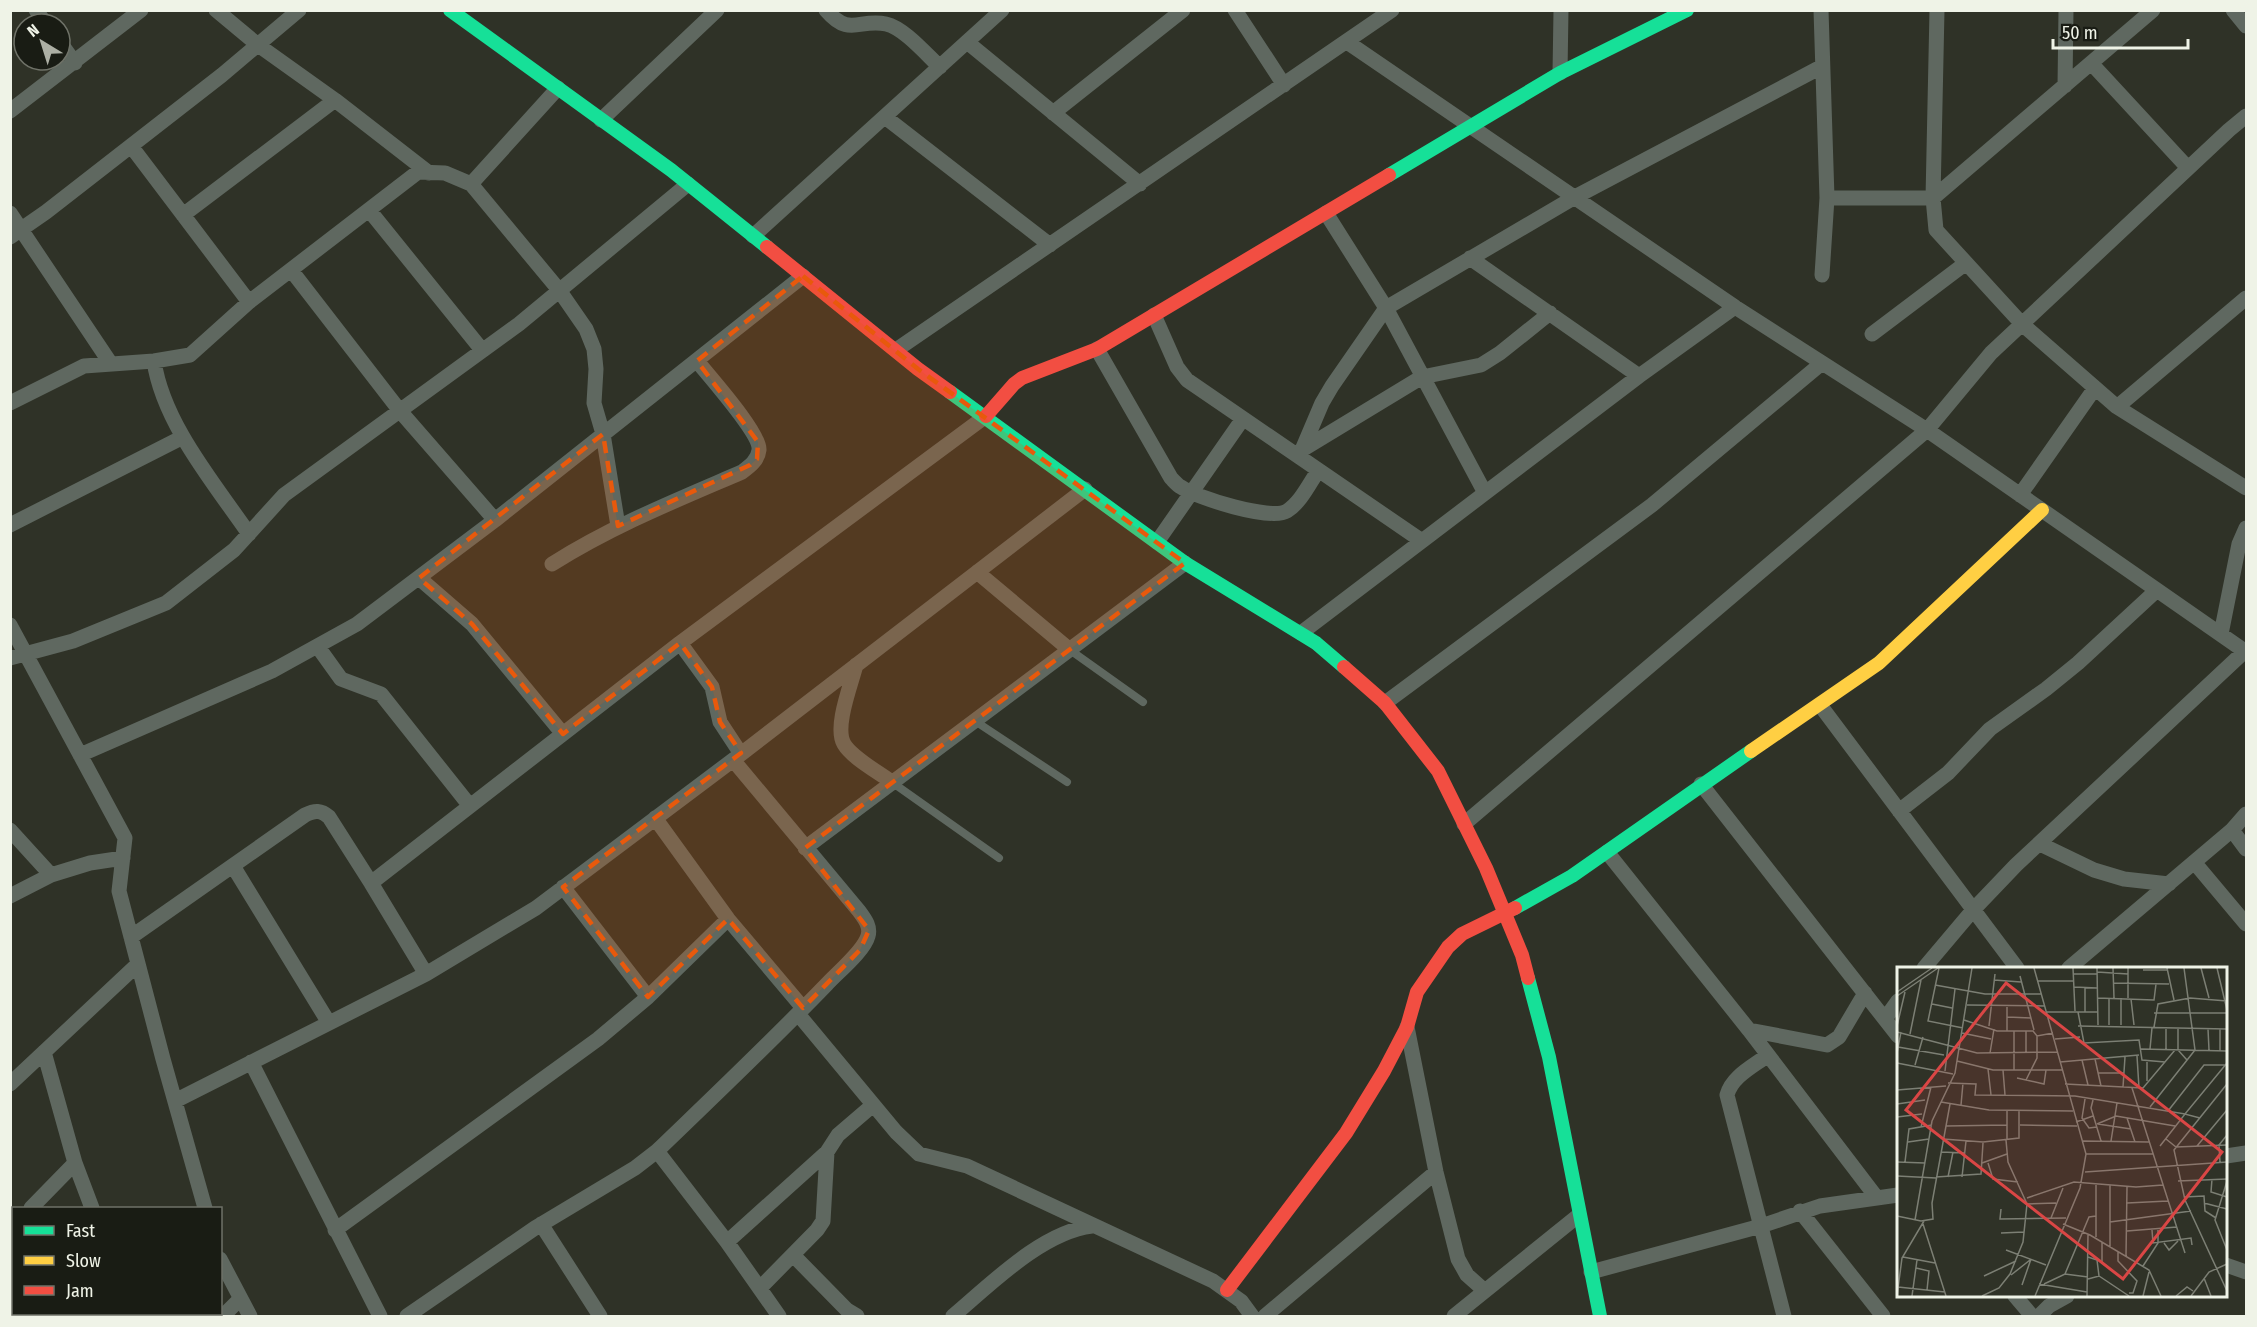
<svg xmlns="http://www.w3.org/2000/svg" width="2257" height="1327" viewBox="0 0 2257 1327" font-family="'Fira Sans Condensed',sans-serif">
	<style>
		.lines { fill: none; stroke-linecap: round; stroke-linejoin: round }
		.lane { stroke: #5f6860; stroke-width: 8 }
		.street { stroke: #5f6860; stroke-width: 15 }
		.fast { stroke: #16e098; stroke-width: 14 }
		.slow { stroke: #ffcf43; stroke-width: 14 }
		.jam { stroke: #f24e42; stroke-width: 14 }
		.marked { fill: #e8590c; fill-opacity: 0.2; stroke: #e8590c; stroke-width: 4.5; stroke-dasharray: 12 8; stroke-linejoin: round }
		.inset-road { fill: none; stroke: #7c7f74; stroke-width: 1.5 }
		.view { fill: #da4645; fill-opacity: 0.15; stroke: #da4645; stroke-width: 3 }
		.inset-edge { fill: none; stroke: #eff3e7; stroke-width: 3 }
	</style>
	<rect width="100%" height="100%" fill="#2f3227"/>
	<g class="lines">
		<path class="lane" d="M1070 650 1143 702
			M975 721 1067 782
			M893 783 999 858"/>
		<path class="street" d="M36 10 46 24
			M216 10 258 45 335 100 429 173
			M826 10C850 38 859 18 886 24 904 28 926 54 940 67
			M1235 10 1284 85
			M1821 10 1827 198 1822 275
			M1937 10 1933 198 1936 230 2022 324 2117 407 2246 488
			M2233 10 2246 26
			M60 42 75 63
			M967 42 1140 184
			M1347 42 1735 307 1927 430 2246 652
			M2091 63 2188 168
			M1560 73 1561 10
			M2065 86 2066 10
			M10 111 141 10
			M1053 113 1183 10
			M885 117 1050 245
			M601 120 717 10
			M131 146 249 302
			M471 184 558 88
			M1827 198H1933L2153 10
			M369 210 482 350
			M10 213 111 364
			M1326 213 1386 308 1485 493
			M183 215 335 100
			M753 236 1002 10
			M10 237 46 212 222 75 299 10
			M1470 258 1639 376
			M291 270 400 411 495 520
			M1154 315 1177 367 1187 380 1422 541
			M1872 334 1966 263
			M1097 349 1171 478C1174 481 1177 485 1181 487 1197 498 1271 521 1287 511 1301 502 1309 484 1318 471
			M896 350 1392 10
			M154 361C163 423 214 483 249 534
			M10 403 84 366 154 361 190 355 249 302 418 172 445 173 471 184 559 290 586 329 594 349 596 369 594 403 603 434 618 526
			M2117 407 2246 298
			M1302 450 1322 403 1332 386 1386 308 1575 197 1821 67
			M1300 451 1422 377 1481 365 1500 353 1550 313
			M2020 495 2095 388
			M10 525 183 437
			M1157 542 1242 420
			M552 564C612 526 677 500 742 472 750 466 758 460 759 450 761 434 709 376 697 361
			M977 572 1070 650
			M419 578 472 624 563 734
			M10 625 125 838 119 891 163 1059 205 1208
			M1301 633 1639 376 1735 307
			M2221 634 2239 544 2246 528
			M680 643 712 687 720 722 741 754
			M318 647 341 679 381 694 470 806
			M10 658 73 641 166 603 234 550 284 495 519 324 688 184
			M856 665C851 685 834 727 844 744 852 758 880 773 893 783
			M1385 703 1652 505 1822 363
			M1820 705 2017 968
			M80 755 272 671 357 624 495 520 803 276
			M1701 784 1898 1036
			M1899 811 1948 773 1990 729 2046 689 2078 663 2157 590
			M655 818 728 919 803 1008
			M1464 824 1927 430 1991 353 2229 130 2246 116
			M10 830 51 875
			M2232 830 2246 849
			M2040 844 2094 870 2124 879 2169 884
			M805 848 1185 563
			M1607 852 1749 1030 1877 1198
			M2194 862 2246 924
			M233 866 329 1023
			M371 883 426 974
			M563 887 648 997
			M10 896 51 875 90 863 123 858
			M131 937 305 815C315 810 321 810 329 817L371 883 680 643 986 416
			M1924 968 1973 910 2016 865 2246 650
			M2069 968 2232 830 2246 814
			M798 1014 896 1132 919 1154 967 1166 1213 1281 1241 1301 1252 1316
			M1885 1019 1898 1001
			M1407 1027 1436 1172 1458 1259 1467 1275 1485 1291
			M1749 1030 1827 1045 1839 1037 1865 993
			M44 1052 75 1163 92 1208
			M1768 1055C1754 1066 1732 1076 1727 1095L1784 1316
			M251 1062 380 1316
			M10 1084 138 964
			M175 1101 426 974 536 908 741 754 1085 489
			M657 1151 727 1242 779 1316
			M2226 1156 2246 1153
			M31 1208 75 1163
			M1800 1211 1883 1316
			M541 1224 600 1316
			M10 1229 14 1226
			M335 1230 598 1039 648 997 728 919
			M727 1242 827 1152
			M793 1255 847 1310 857 1316
			M220 1259 250 1316
			M2226 1265 2246 1272
			M1591 1272 1761 1226 1820 1206 1898 1195
			M760 1288 817 1230 823 1221 827 1152 838 1135 873 1105
			M2015 1296 2032 1316
			M141 1314 144 1316
			M74 1316 76 1314
			M223 1316 240 1299
			M407 1316 535 1228 635 1168 657 1151C714 1096 772 1041 827 984 838 972 864 951 868 936 871 926 864 918 859 911L733 760
			M953 1316C991 1284 1042 1232 1092 1226
			M1265 1316 1436 1172
			M1454 1316 1579 1215
			M2039 1316 2049 1306 2067 1296"/>
		<path class="fast" d="M450 10 671 170 767 247
			M1389 175 1560 73 1687 10
			M950 392 1185 563 1316 643 1344 667
			M1515 908 1572 876 1751 751
			M1528 978 1549 1057 1600 1316"/>
		<path class="slow" d="M1751 751 1879 663 2042 510"/>
		<path class="jam" d="M767 247 918 369 950 392
			M986 416 1014 384 1022 378 1097 349 1389 175
			M1344 667 1385 703 1438 771 1486 868 1522 955 1528 978
			M1227 1290 1346 1133 1384 1071 1407 1027 1417 992 1448 947 1462 934 1515 908"/>
	</g>
	<path class="marked" d="M803 276 918 369 1185 563 805 848 869 930 860 950 803 1008 728 919 648 997 563 887 741 753 720 722 712 687 680 643 563 734 472 624 419 578 603 434 618 526 750 465 757 459 758 442 697 361Z"/>
	<g transform="translate(1897 967)">
		<rect width="330" height="330" fill="#2f3227"/>
		<path class="inset-road" d="M42 1 31 54 66 61M137 1 189 187 183 221 138 329M176 1 178 44M200 1 201 58M216 1 217 31M270 1 277 33M304 1 312 31M320 1 330 43M246 3H270M200 5 231 7M176 7H200M123 9 137 63M97 13 124 15M140 14H176M216 16 272 17M38 18 88 27H144M177 20 200 21M188 21V45M0 25 35 1M0 29 41 1M200 31 257 33 259 17M231 31V1M234 32 237 58M35 37 55 41M70 38 148 39M150 45H201M181 45 187 76 242 73 245 93 268 95M257 46H330M110 50 134 51M67 53 100 64H136L140 69 156 66M212 58V31M224 58V31M0 59 8 25M92 59 98 7M181 59 330 62M257 60 261 37 293 31 330 34M281 61V83L290 93M311 62 312 83M323 62V84M110 64V40M117 64V103M129 64V86M0 65 80 86 161 85M65 66 94 72M13 67 24 13M158 72 183 70M1 80 47 88M244 82 330 84M253 82 255 61M269 83V61M0 86 4 65M93 86 97 62M240 89 242 121M198 92 204 119M185 93 191 118M60 94 96 103H165M163 95 242 88M250 95V114M0 96 56 107M18 98 26 70M91 102 94 128M106 103 108 128M48 104 58 22M201 106H227M120 111 147 117 149 103M129 113 140 91V69M51 116 79 117 78 128 178 129 288 147 330 96M168 117 246 121 278 83M330 117 277 183 288 233 330 324M226 120 228 90M235 121 288 286M0 123 49 119M188 132 185 151 192 161 200 160M196 133 194 141 204 174M44 135 92 143 176 144M0 137 28 133M64 138 66 116M253 140 298 83 287 1M110 143V173M271 144 307 98H329M0 150 25 147M230 151 238 175M179 155 196 149M200 157 219 149 278 159M201 157 234 162M123 158 180 159M49 159 110 158M24 160 34 120M46 172 86 175 122 171V144M269 172 279 180 330 178M109 173 111 195 130 237M186 174 252 175M214 174 220 136M11 175 32 172M263 179 288 147 303 151M300 179 330 143M44 185 68 186M189 187H256M0 195 28 196M8 195 12 162 35 158M323 195 322 178 330 168M85 196 110 187M91 196 96 212 121 215M188 205 330 195M0 209 39 211M39 210 84 207 86 176M51 210 56 185M65 210 69 174M315 212 314 225 330 230M281 214 330 212M330 214 318 253 330 283M213 218V280M287 230 307 229 308 244 319 251M130 231 177 215 239 220 266 218M230 236 271 234M307 236 330 242M104 242 103 252 169 251M0 249 24 254 36 252 35 236 53 137M154 251 166 221M18 253 35 154 58 106 75 1M213 255 294 244M26 257 49 329M166 257 193 268 252 303 264 329M255 263 256 276 294 271 295 278M230 264 280 260M104 266 127 265M199 270V218M205 275V295M267 276 272 283 281 274M109 283 149 298M221 285V294L240 314 236 326H232M229 289 230 220M6 290 38 296M191 290 200 293 202 309M246 299 261 276V263M19 301 32 304 30 323M168 307 192 250 199 249M114 308 133 293M87 309 119 294M307 311 314 329M191 312 202 309 232 329M142 317 190 325M147 317 168 307 191 310M125 318 134 292M1 320 48 325M0 329 5 291 27 254M15 329 20 293M85 329 102 321 113 307 126 275 130 237 159 236M190 329 191 267M246 329 252 305M279 329 290 320 296 324M294 329 312 305 330 297"/>
		<path class="view" d="M109 16 325 185 226 312 9 143Z"/>
		<rect width="330" height="330" class="inset-edge"/>
	</g>
	<rect width="2257" height="1327" fill="none" stroke="#eff3e7" stroke-width="24"/>
	<rect x="12" y="1207" width="210" height="108" fill="#191c14" stroke="#6f7268" stroke-width="1.5"/>
	<rect x="24" y="1226" width="30" height="9" fill="#16e098" stroke="#6f7268" stroke-width="1.5"/>
	<text x="66" y="1237" font-size="18" fill="#eff3e7">Fast</text>
	<rect x="24" y="1256" width="30" height="9" fill="#ffcf43" stroke="#6f7268" stroke-width="1.5"/>
	<text x="66" y="1267" font-size="18" fill="#eff3e7">Slow</text>
	<rect x="24" y="1286" width="30" height="9" fill="#f24e42" stroke="#6f7268" stroke-width="1.5"/>
	<text x="66" y="1297" font-size="18" fill="#eff3e7">Jam</text>
	<g transform="translate(42 42) rotate(322)"><circle r="28" fill="#191c14" stroke="#6f7268" stroke-width="1.5"/>
	<path d="M0-4.5L10 22L0 15L-10 22Z" fill="#acafa4"/>
	<text y="-9" font-size="16" font-weight="bold" text-anchor="middle" fill="#eff3e7">N</text>
	</g>
	<path d="M2053 39v9h135v-9" fill="none" stroke="#eff3e7" stroke-width="3"/>
	<text x="2062" y="39" font-size="18" fill="#eff3e7" stroke="#191c14" stroke-width="4.5" paint-order="stroke">50 m</text>
</svg>
